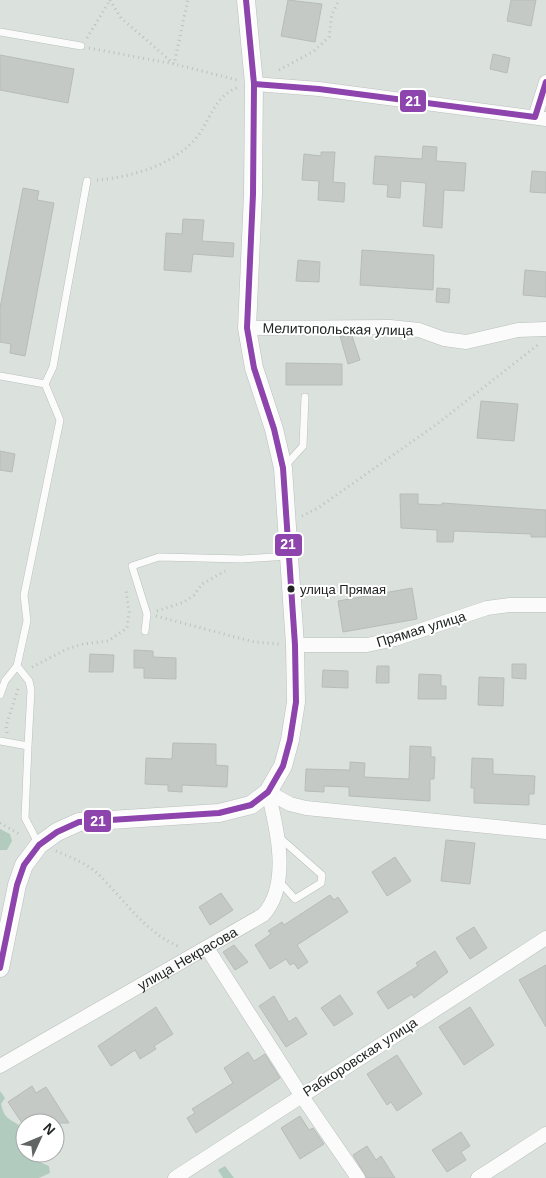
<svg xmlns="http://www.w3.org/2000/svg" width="546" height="1178" viewBox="0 0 546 1178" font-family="Arial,sans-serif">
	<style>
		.forest { fill: #b1ccbe }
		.building { fill: #c4c9c6; stroke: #b7bcb9 }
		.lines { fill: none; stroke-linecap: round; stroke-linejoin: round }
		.service-casing { stroke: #babfbc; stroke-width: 8 }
		.minor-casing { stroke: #babfbc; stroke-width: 15 }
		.tertiary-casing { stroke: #babfbc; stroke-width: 19 }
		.path { stroke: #bdc0be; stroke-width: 3; stroke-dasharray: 1 4; stroke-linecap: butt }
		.service { stroke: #fafbfa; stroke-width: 7 }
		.minor { stroke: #fafbfa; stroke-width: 14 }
		.tertiary { stroke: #fafbfa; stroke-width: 18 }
		.bus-1-casing { stroke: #fff; stroke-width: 10 }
		.bus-1 { stroke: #8e44ad; stroke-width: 6 }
		.bus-dot { fill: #202422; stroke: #fff; stroke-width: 2 }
		.labels { text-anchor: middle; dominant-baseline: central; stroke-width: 4; stroke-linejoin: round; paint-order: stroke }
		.bus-label { font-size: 13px; fill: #202422; stroke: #fff; text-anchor: start }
		.street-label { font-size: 14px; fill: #202422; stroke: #fff }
		.line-badge { stroke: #fff; stroke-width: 2 }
		.badge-label { font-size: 14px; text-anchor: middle; font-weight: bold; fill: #fff }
	</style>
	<rect width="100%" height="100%" fill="#dbe2de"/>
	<path class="forest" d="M0 829 10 834 12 841 7 850H0Z
		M0 1091 5 1098 1 1104C2 1107 3 1113 6 1116 13 1124 24 1123 25 1136L21 1140 25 1145V1153H31L35 1160 49 1166 50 1173 39 1178H0Z
		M225 1166 234 1178H223L218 1170Z"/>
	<path class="building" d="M288 0 322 4 315 42 281 36Z
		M511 0H536L531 26 507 21Z
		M493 54 510 58 507 73 490 69Z
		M0 55 74 69 68 103 0 90Z
		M423 146 437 147 436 161 466 163 464 191 444 190 442 228 423 226 426 183 401 181 400 198 387 197 388 185 373 184 375 156 422 159Z
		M321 152H335L333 182 345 183 344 202 318 200 319 181 302 180 304 154 321 156Z
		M532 171 546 172V193L530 192Z
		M23 188 39 191 37 200 54 203 25 356 10 353 11 344 0 342V308Z
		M183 219 204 220 202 241 234 243 233 257 193 254 191 272 164 270 166 233 182 234Z
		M362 250 434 255 433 290 360 285Z
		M298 260 320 262 319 282 296 281Z
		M525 270 546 272V297L523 295Z
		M437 288 450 289 449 303 436 302Z
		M340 336H352L360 360 348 364Z
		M286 363 342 364V385H286Z
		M481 401 518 404 514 441 477 438Z
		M0 451 15 454 12 472 0 470Z
		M400 494H418V504L442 505V503L546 510V537H531V534L454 531 453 542H437V530L401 528Z
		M412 588 417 619 343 632 338 601Z
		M134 650 153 651V657L176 658V679L144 678V668H134Z
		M90 654 114 655 113 672H89Z
		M512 664H526V679L512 678Z
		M377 666H389V683H376Z
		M323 670 348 671V688L322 687Z
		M419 674 441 675V686H446V699H418Z
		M479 677 504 678 503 706 478 705Z
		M173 743 216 744V765L228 766 227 787 182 785V792L168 791V785L145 784 146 758 172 759Z
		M410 746 431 747V757H435L434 779H430V801L349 796V787L324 786V792L305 791 306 769 350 770V762L365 763 364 777 409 779Z
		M472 758 493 759V774L535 776 534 794H529V805L474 803V788H471Z
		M446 840 475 843 470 884 441 881Z
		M395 857 411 881 387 896 372 872Z
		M221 893 233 910 210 925 199 907Z
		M330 895 334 900 338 897 348 912 297 945 308 962 298 969 294 963 290 965 286 959 270 969 255 945 271 934 268 931 282 922 284 925Z
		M474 927 487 948 470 959 456 938Z
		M234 945 248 962 235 970 223 952Z
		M435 951 448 972 414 998 412 994 388 1009 377 992 418 966 416 963Z
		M546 965V1027L519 980Z
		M340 995 353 1014 334 1026 321 1008Z
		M274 996 289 1022 296 1017 307 1034 286 1047 259 1006Z
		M156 1007 173 1034 154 1046 156 1049 140 1059 135 1050 111 1066 98 1046Z
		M470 1007 494 1045 464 1065 439 1027Z
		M248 1052 254 1061 265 1054 280 1078 196 1133 187 1118 195 1113 192 1109 233 1083 224 1068Z
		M397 1055 422 1094 397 1111 391 1102 387 1105 367 1074Z
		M32 1086 36 1093 46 1087 69 1123H22L8 1102Z
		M300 1116 309 1130 313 1128 324 1144 300 1159 281 1128Z
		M461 1132 470 1146 461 1152 466 1160 447 1172 432 1150Z
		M367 1146 376 1160 381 1156 395 1178H367L353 1155Z"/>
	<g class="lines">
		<g class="service-casing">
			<path id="service" d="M0 32 81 46
				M0 376 45 384 53 367 87 181
				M285 466 303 446 305 397
				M145 631 147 614 132 566 159 557 242 559 289 556
				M17 666 29 681 31 690 28 746
				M0 695 5 681 17 666 27 621 24 595 60 420 45 384
				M0 741 28 746 25 818 38 843
				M279 881 295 899 321 883 322 875 279 837"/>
		</g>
		<g class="minor-casing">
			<g id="minor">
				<path d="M254 84 319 89 546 119"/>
				<path d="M535 117 546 82"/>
				<path d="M247 328 390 327 419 330 444 339 466 342 518 330 546 329"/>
				<path d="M295 645H367L395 639 487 608 510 605H546"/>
				<path d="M268 792 290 804 306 808 546 832"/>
				<path d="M207 948 301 1095 358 1178"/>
				<path id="s1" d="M0 1066 263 915C291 885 277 828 268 792"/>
				<path d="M175 1178 546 938"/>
				<path d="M478 1178 546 1134"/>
			</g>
		</g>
		<g class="tertiary-casing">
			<path id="tertiary" d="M0 968 17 885 24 865 39 845 57 832 79 822 219 813 251 805 268 792 283 766 290 740 296 702 295 645 283 468 274 429 254 368 247 328 253 194 254 84 246 0"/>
		</g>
		<path class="path" d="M110 0 121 18 174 64 188 0
			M87 38 110 0
			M89 48 174 64 237 80
			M279 70 314 51 329 37 332 14 339 0
			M97 180C133 177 178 164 200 133 212 115 216 95 239 87
			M302 516 318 508 437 424 539 344
			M157 611 184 602 194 595 202 584 225 571
			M156 616 254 642 279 644
			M32 667 67 649 83 644 108 641 127 628 129 612 126 590
			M7 733 6 726 19 686
			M0 823 21 835
			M0 830 3 835 0 850
			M56 851C70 857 86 863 97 873 124 899 144 932 180 947"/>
		<use href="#service" class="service"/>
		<use href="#minor" class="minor"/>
		<use href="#tertiary" class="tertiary"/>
		<g class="bus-1-casing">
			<path id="bus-1" d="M254 84 319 89 535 117 546 82
				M0 968 17 885 24 865 39 845 57 832 79 822 219 813 251 805 268 792 283 766 290 740 296 702 295 645 283 468 274 429 254 368 247 328 253 194 254 84 246 0"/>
		</g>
		<use href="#bus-1" class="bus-1"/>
	</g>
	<circle class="bus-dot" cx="291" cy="589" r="4.5"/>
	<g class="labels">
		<g class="bus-label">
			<text x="300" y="589">улица Прямая</text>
		</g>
		<g class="street-label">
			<text transform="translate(338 329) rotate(1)">Мелитопольская улица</text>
			<text transform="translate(421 629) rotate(-17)">Прямая улица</text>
			<text stroke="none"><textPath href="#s1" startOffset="216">улица Некрасова</textPath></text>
			<text transform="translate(360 1057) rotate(-33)">Рабкоровская улица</text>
		</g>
	</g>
	<g class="line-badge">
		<rect x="399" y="89" width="28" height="24" rx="5" fill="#8e44ad"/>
		<rect x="274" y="533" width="29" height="24" rx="5" fill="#8e44ad"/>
		<rect x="83" y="809" width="29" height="24" rx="5" fill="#8e44ad"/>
	</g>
	<g class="badge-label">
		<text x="413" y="106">21</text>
		<text x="288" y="549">21</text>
		<text x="98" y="826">21</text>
	</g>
	<g transform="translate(40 1138) rotate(46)"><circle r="24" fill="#ffffff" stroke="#a6a7a7"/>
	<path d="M0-4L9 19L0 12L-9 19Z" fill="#616664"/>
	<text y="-8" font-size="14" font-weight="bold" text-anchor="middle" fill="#202422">N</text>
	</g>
</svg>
